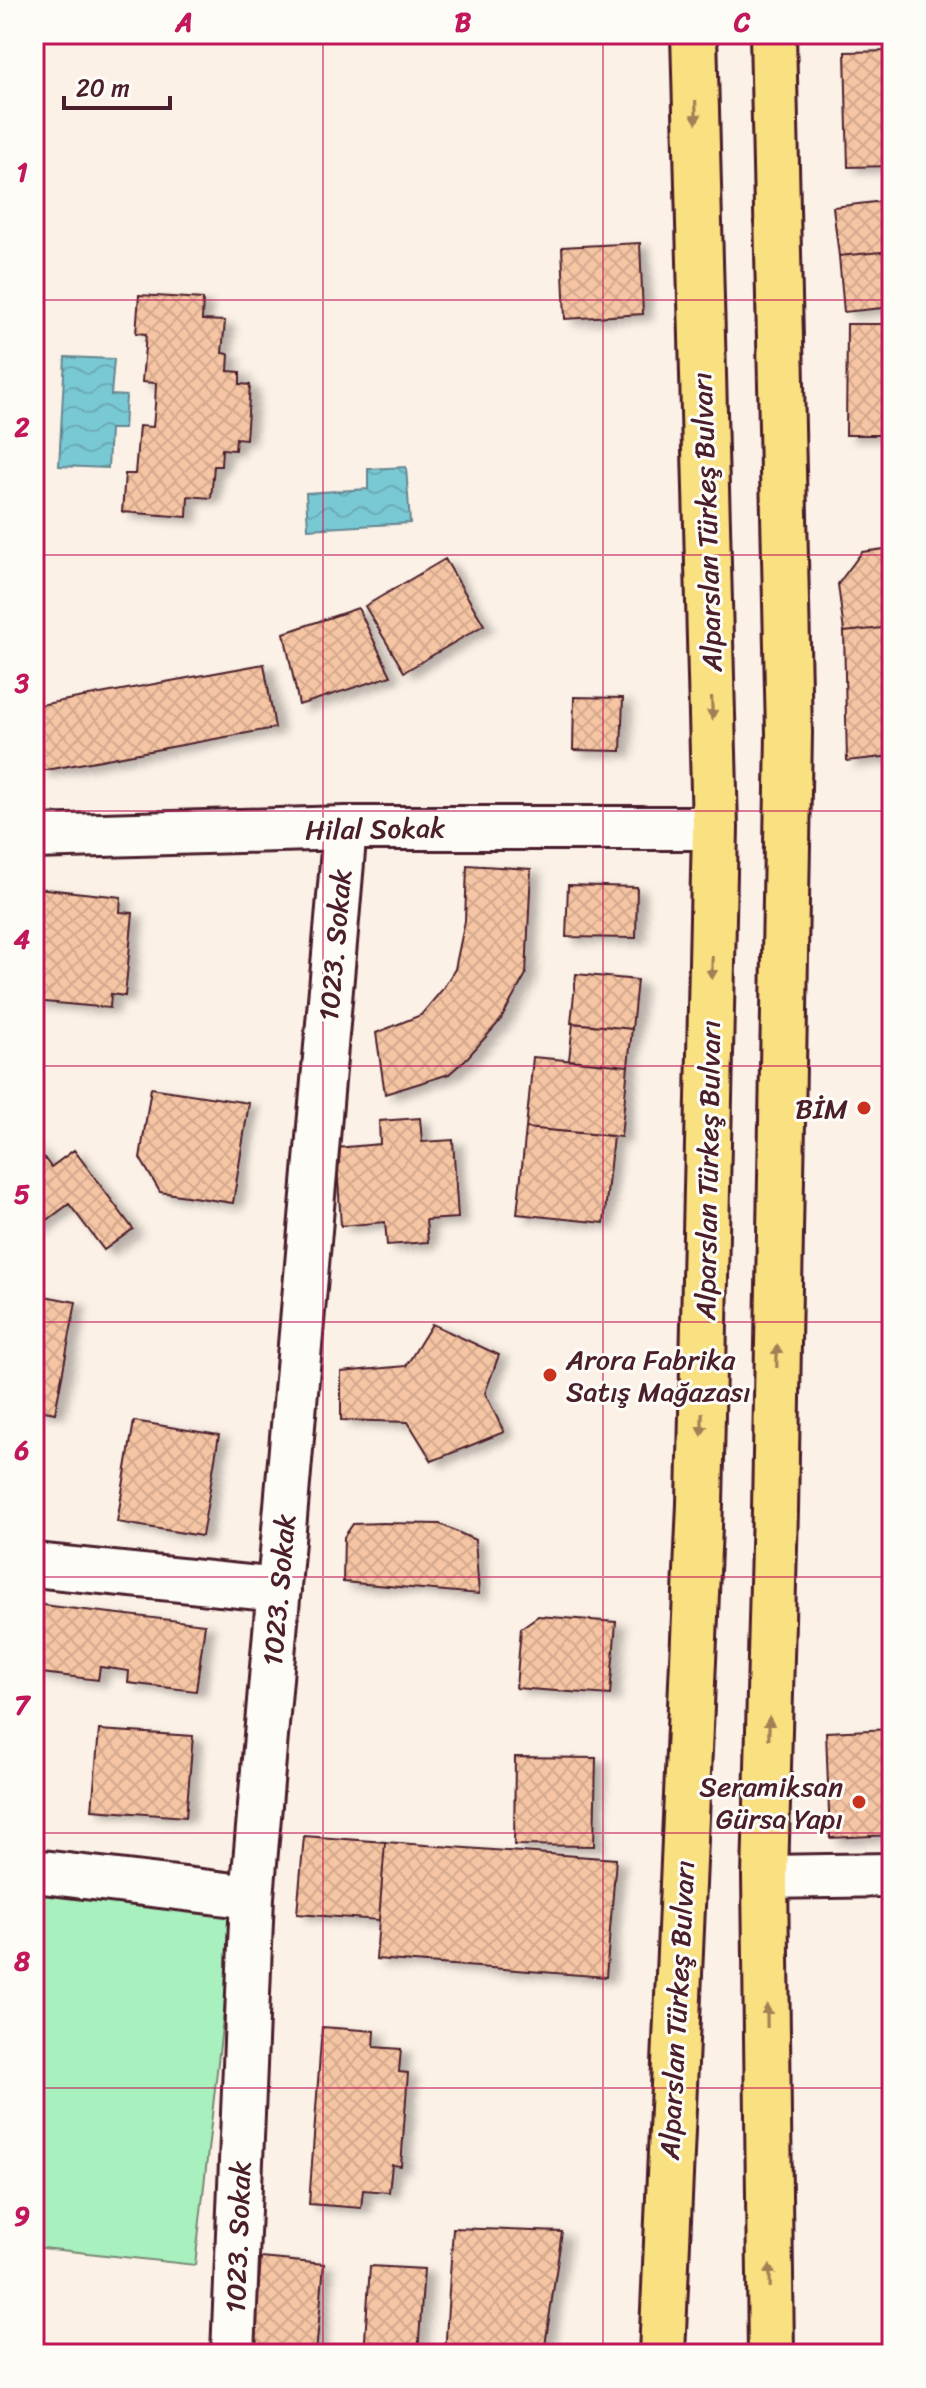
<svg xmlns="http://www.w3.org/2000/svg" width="926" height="2388" viewBox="0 0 926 2388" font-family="Sriracha,sans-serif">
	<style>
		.pitch { fill: #a8f0bd; stroke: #798874; stroke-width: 2 }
		.water { fill: url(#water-waves); stroke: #668590; stroke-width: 2 }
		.building { fill: url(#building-cross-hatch); stroke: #4a1f2b; stroke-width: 2; filter: url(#shadow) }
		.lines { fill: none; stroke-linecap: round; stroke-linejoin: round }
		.street-casing { stroke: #4a1f2b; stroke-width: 48 }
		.highway-casing { stroke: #4a1f2b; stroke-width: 50 }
		.street { stroke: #fdfcf7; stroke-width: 42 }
		.highway { stroke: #f9e181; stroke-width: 44 }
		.oneway { fill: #a28056 }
		.grid { fill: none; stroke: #c2185b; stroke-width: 2; stroke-opacity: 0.55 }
		.poi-dot { fill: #c8321e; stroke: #fdfcf7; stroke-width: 3 }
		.labels { text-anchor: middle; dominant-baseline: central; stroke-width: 6; stroke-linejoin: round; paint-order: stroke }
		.street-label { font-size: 28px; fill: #4a1f2b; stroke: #fdfcf7 }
		.poi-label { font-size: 28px; fill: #4a1f2b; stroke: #fdfcf7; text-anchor: end }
		.neatline { fill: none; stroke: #c2185b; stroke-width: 3 }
		.grid-label { font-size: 26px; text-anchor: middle; font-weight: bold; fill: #c2185b }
	</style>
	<defs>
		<pattern id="water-waves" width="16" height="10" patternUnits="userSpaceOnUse" patternTransform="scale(2)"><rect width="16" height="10" fill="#79c9d4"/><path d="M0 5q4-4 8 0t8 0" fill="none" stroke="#6aacb6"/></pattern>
		<pattern id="building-cross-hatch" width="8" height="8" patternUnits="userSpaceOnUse" patternTransform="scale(2)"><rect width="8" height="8" fill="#f5c5a4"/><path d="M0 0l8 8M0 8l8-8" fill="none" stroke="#d4a98d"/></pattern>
		<filter id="shadow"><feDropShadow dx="9" dy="5" stdDeviation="4" flood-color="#0004"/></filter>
	</defs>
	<rect width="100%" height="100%" fill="#fbf1e6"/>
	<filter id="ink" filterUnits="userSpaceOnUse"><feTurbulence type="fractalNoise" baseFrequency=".0125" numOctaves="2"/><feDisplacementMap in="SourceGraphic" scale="16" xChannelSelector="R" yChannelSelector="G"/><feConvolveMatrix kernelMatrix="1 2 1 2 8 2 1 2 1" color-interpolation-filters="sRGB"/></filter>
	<g filter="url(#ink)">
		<path class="pitch" d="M34 1889 235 1912 195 2265 34 2247Z"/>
		<path class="water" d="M65 357 114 359 111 395 126 396 124 429H110L108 468 59 466Z
			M406 467 410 523 308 529 306 493 368 489V469Z"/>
		<path class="building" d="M892 51V166L848 167 845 52Z
			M892 200V251L839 256 833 207Z
			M640 243 643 314 565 319 562 247Z
			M892 251V307L844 312 839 256Z
			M139 295 203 299 202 320 225 321 222 353 229 354 228 371 240 372V384L250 385 246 439 236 438 235 450 222 449 221 466H214L211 498 188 496 187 517 122 512 125 474H135L139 426 153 427 155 405 156 383 142 382 146 334 136 333Z
			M847 324H892V435H846Z
			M892 548V627L844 632 838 584 862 552Z
			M445 559 484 625 404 672 365 606Z
			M358 608 391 676 299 705 284 633Z
			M892 627V756L847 761 844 632Z
			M264 664 275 728 41 771 34 732V706Z
			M574 697 623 698 621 751 573 750Z
			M467 865 531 869 526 974 500 1021 467 1058 449 1074 385 1094 376 1033 421 1015 442 990 455 969 465 921Z
			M568 885 637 887 636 938 566 937Z
			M36 888 121 897 120 912 133 913 125 996 111 994 110 1008 34 1001V911Z
			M576 974 637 980 632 1029 571 1023Z
			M573 1023 632 1029 628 1066 569 1060Z
			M533 1057 628 1066 621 1137 526 1128Z
			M151 1088 249 1103 233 1203 160 1192 140 1158Z
			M420 1118 422 1142 453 1140 458 1218 426 1220 428 1242 387 1245 385 1222 341 1226 336 1148 380 1144 379 1121Z
			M526 1128 613 1136 604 1223 517 1214Z
			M34 1144 51 1167 74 1150 133 1229 104 1250 69 1204 34 1230Z
			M34 1294 76 1302 55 1413 34 1409Z
			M432 1324 499 1355 485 1393 504 1432 432 1461 408 1422 341 1420V1372L406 1366Z
			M134 1421 219 1435 202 1536 117 1522Z
			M382 1523 440 1524 475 1540 479 1594 343 1582 344 1537 353 1524Z
			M34 1604 205 1624 196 1691 128 1683 129 1671 100 1667 98 1680 34 1672Z
			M538 1616 616 1622 610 1695 516 1688 521 1628Z
			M892 1729V1835L830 1838 826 1732Z
			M99 1730 193 1736 186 1817 92 1810Z
			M515 1757 596 1758 594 1846 514 1845Z
			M304 1836 385 1842 379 1920 297 1914Z
			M385 1842 616 1859 606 1977 376 1959Z
			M322 2027 375 2031 374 2047 401 2049 399 2072 408 2073 401 2166 392 2165 389 2192 363 2190 361 2208 309 2204Z
			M453 2228 562 2232 545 2346 532 2354H445Z
			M261 2258 324 2264 316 2354H263L254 2344Z
			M370 2266 424 2269 418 2354H364Z"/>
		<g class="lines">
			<g class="street-casing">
				<path id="street" d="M34 837 345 828H715
					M34 1565 279 1590
					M34 1871 252 1897
					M765 1877 892 1875
					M233 2354 252 1897 345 828"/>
			</g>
			<g class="highway-casing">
				<path id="highway" d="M662 2354 700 1504 715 828 694 34
					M771 2354 765 1877 775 1510 789 733 773 34"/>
			</g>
			<use href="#street" class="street"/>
			<use href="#highway" class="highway"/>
		</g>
		<defs><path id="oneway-solid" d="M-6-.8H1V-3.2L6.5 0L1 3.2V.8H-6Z" transform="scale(2)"/></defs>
		<g class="oneway">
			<use href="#oneway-solid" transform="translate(696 112) rotate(88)"/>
			<use href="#oneway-solid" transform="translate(712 708) rotate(88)"/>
			<use href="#oneway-solid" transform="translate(712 968) rotate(91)"/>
			<use href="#oneway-solid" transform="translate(777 1356) rotate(-89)"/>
			<use href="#oneway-solid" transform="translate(702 1424) rotate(91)"/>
			<use href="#oneway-solid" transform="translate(769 1728) rotate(-89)"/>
			<use href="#oneway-solid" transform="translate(767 2016) rotate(-91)"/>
			<use href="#oneway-solid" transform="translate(770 2276) rotate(-91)"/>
		</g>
	</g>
	<path class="grid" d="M323 34V2354M603 34V2354M34 300H892M34 555H892M34 811H892M34 1066H892M34 1322H892M34 1577H892M34 1833H892M34 2088H892"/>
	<g class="poi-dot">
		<circle cx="864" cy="1108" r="8"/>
		<circle cx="550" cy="1375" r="8"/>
		<circle cx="859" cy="1802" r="8"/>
	</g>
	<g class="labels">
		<g class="street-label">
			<text transform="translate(707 522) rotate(-92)">Alparslan Türkeş Bulvarı</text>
			<text transform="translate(375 829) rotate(-1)">Hilal Sokak</text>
			<text transform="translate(335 945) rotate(-85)">1023. Sokak</text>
			<text transform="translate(708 1170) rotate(-89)">Alparslan Türkeş Bulvarı</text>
			<text transform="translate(279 1590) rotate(-85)">1023. Sokak</text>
			<text transform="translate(677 2010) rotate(-87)">Alparslan Türkeş Bulvarı</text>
			<text transform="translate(238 2237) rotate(-88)">1023. Sokak</text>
		</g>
		<g class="poi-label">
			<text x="848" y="1108">BİM</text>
			<text x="566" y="1359" text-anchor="start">Arora Fabrika<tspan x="566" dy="32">Satış Mağazası</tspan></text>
			<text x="843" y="1786">Seramiksan<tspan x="843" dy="32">Gürsa Yapı</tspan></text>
		</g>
	</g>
	<rect width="926" height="2388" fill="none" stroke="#fdfcf7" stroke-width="88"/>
	<path d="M64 96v12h106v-12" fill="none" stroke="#4a1f2b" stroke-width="4"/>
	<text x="76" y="96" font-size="24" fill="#4a1f2b" stroke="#fdfcf7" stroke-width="6" paint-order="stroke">20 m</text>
	<rect x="44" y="44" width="838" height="2300" class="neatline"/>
	<g class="grid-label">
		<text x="184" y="31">A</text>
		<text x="463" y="31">B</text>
		<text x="742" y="31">C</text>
		<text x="22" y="181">1</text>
		<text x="22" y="436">2</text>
		<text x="22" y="692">3</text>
		<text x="22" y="948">4</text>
		<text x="22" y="1203">5</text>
		<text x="22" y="1459">6</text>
		<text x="22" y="1714">7</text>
		<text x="22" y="1970">8</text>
		<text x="22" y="2225">9</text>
	</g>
</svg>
